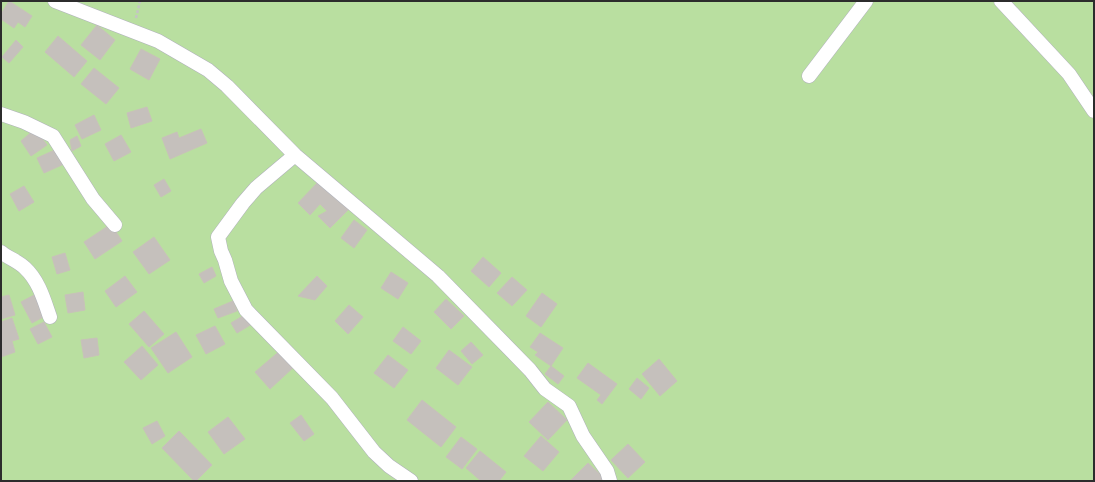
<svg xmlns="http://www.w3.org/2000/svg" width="1095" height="482" viewBox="0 0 1095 482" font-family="Figtree,sans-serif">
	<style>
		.green { fill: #b9dfa0 }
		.building { fill: #c5c0bc; stroke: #c8c2b9 }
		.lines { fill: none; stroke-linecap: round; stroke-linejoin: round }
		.street-casing { stroke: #b0b2bb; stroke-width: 15 }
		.path { stroke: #c4c4c4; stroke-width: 2.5; stroke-dasharray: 3 2; stroke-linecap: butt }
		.street { stroke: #fff; stroke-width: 14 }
	</style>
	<rect width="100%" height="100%" fill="#ede6df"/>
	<path class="green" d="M1 1H1094V481H1Z"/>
	<path class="building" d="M9 1 32 16 25 27 18 22 14 28 1 19V14Z
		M97 25 115 40 100 60 81 45Z
		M58 36 87 61 74 77 45 52Z
		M16 40 23 47 9 63 2 57Z
		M141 49 160 59 149 80 130 69Z
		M94 68 119 88 106 104 81 84Z
		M147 107 152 121 131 128 127 113Z
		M94 115 101 130 82 139 75 125Z
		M35 129 47 145 31 156 21 141Z
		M201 129 207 143 170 159 162 138 177 132 179 138Z
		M121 135 131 152 114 161 105 144Z
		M77 136 81 146 72 151 70 140Z
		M57 149 64 164 44 173 37 158Z
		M164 179 171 191 161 197 154 185Z
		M319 181 348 210 330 228 318 216 327 211 320 204 310 215 298 203Z
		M24 186 34 202 19 211 10 194Z
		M354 220 367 230 354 248 341 238Z
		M111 224 122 241 95 259 84 242Z
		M154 237 170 260 149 274 133 252Z
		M65 253 70 270 57 274 52 257Z
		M483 257 501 273 489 287 471 271Z
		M212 267 216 276 204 283 199 274Z
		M391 272 408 283 398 299 381 288Z
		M125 276 137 292 116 307 105 291Z
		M317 276 327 286 315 300 298 296Z
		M512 277 527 290 512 306 497 293Z
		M83 292 85 310 68 313 65 295Z
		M542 293 557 304 541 327 526 316Z
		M36 294 47 315 32 323 21 302Z
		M9 295 15 315 1 319V297Z
		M446 299 464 316 451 329 434 312Z
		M233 301 237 311 218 318 214 309Z
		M349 305 363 317 348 334 335 321Z
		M144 311 164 334 149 347 129 324Z
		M246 314 252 324 237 333 231 323Z
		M12 318 19 339 12 341 15 352 1 357V322Z
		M44 322 52 337 38 344 30 329Z
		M215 326 225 344 206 354 196 335Z
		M403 327 421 341 411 354 393 341Z
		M176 332 192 357 168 373 151 348Z
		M540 333 563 348 551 366 535 355 538 352 530 347Z
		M97 338 99 355 84 358 81 340Z
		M471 342 483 355 472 364 461 351Z
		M142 346 158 365 141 380 124 362Z
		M282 349 296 365 270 389 255 372Z
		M449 350 472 367 458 385 436 368Z
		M388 355 408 370 394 388 374 373Z
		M659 359 677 381 660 396 642 374Z
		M588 363 617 384 602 404 597 400 601 395 577 378Z
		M551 366 564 376 558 384 545 374Z
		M637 378 649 388 641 399 629 389Z
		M422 400 456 427 441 447 407 420Z
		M548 402 567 420 548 440 529 422Z
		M301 415 314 434 304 441 290 423Z
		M228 417 245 439 224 454 208 432Z
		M157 421 165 436 152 444 143 428Z
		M179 431 212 465 196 481H194L162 448Z
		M541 436 559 452 543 471 524 456Z
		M461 437 477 449 462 469 446 457Z
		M628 444 645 462 628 478 611 460Z
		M480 451 506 472 499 481H481L466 468Z
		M588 463 604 478 602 481H570Z"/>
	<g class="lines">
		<g class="street-casing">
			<path id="street" d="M55 1 158 41 208 70 227 86 295 155 438 276 530 370 545 389 569 406 583 436 607 471 610 481
				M1001 1 1069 74 1094 111
				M809 76 866 1
				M1 114 24 122 53 136 93 199 115 225
				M295 155 256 188 243 203 218 237 221 251 225 260 231 281 246 310 332 398 374 452 389 466 411 481
				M1 252C8 258 18 261 25 268 39 281 44 300 50 317"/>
		</g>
		<path class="path" d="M136 18 140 1"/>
		<use href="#street" class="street"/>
	</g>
	<rect width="1095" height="482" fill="none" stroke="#2c2c2c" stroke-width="4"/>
</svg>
